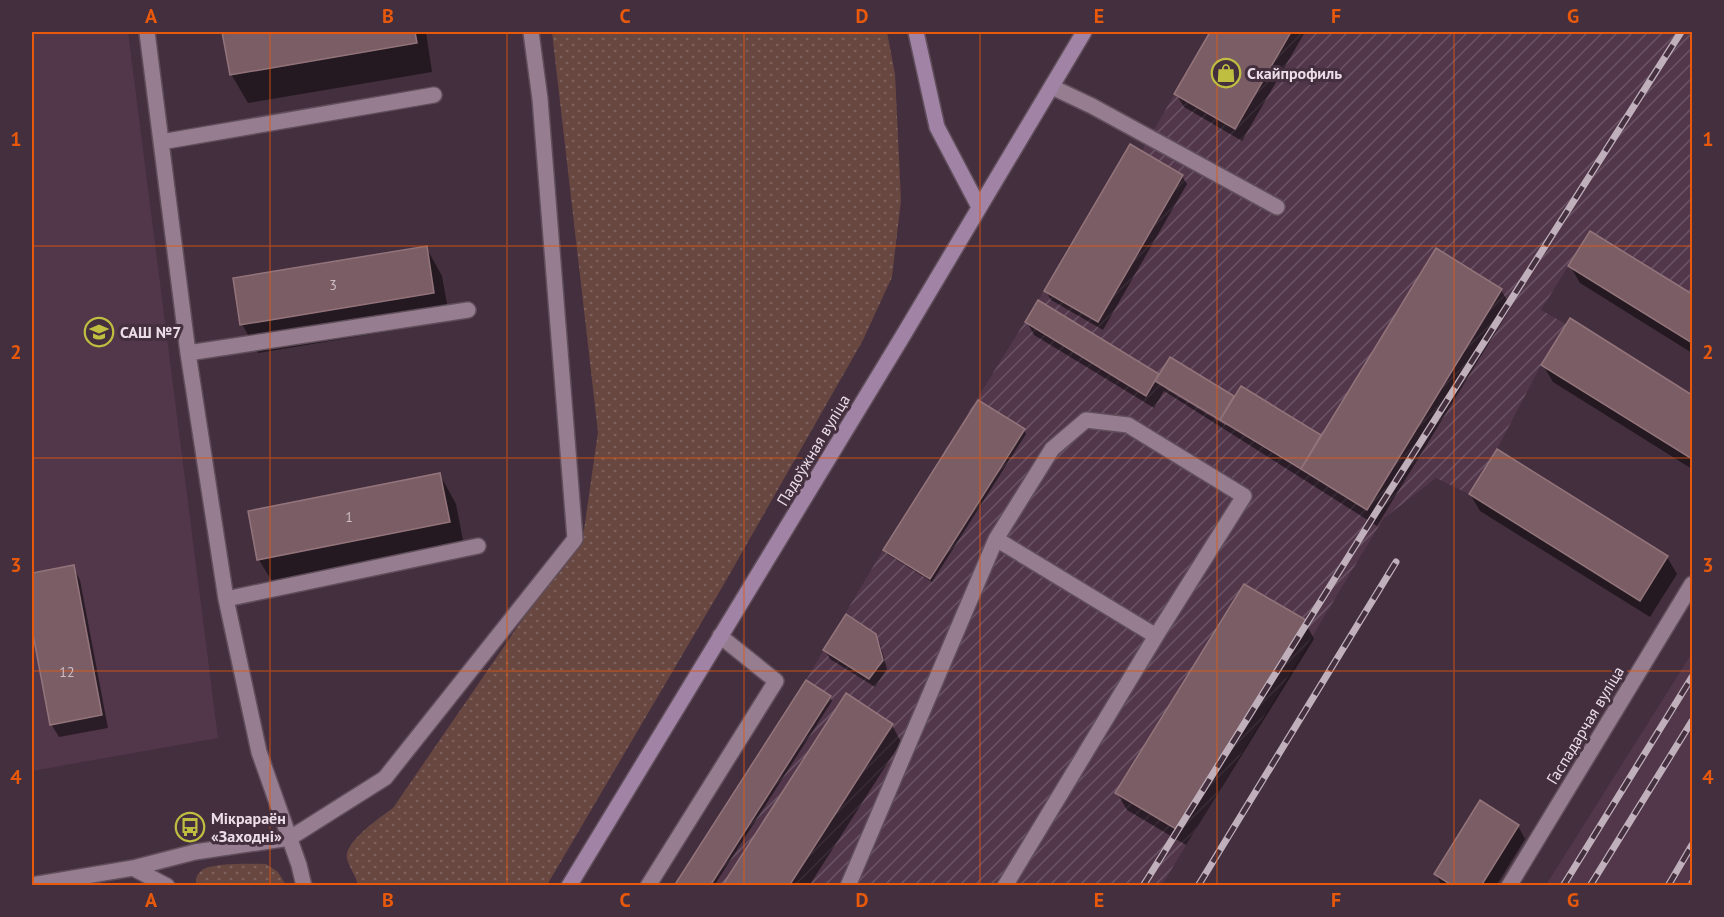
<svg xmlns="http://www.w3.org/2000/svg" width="1724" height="917" viewBox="0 0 1724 917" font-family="'PT Sans',sans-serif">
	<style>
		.built { fill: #52374b }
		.industrial { fill: url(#industrial-furrows) }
		.green { fill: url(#green-dots) }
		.shadow { fill: #0007; fill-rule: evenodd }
		.building { fill: #7b5e65; stroke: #93747b; stroke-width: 1.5 }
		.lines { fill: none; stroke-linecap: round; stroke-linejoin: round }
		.service-casing { stroke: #604e5b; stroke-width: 18 }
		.minor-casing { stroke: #604e5b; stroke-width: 18 }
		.secondary-casing { stroke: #604e5b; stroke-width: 18 }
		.service { stroke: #967e90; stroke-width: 15 }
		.minor { stroke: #967e90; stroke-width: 15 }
		.secondary { stroke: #a183a6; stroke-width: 15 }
		.rail-casing { stroke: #bfb0bb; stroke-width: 7 }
		.rail { stroke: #442f3e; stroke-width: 4.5; stroke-dasharray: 14; stroke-linecap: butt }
		.grid { fill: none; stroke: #e8590c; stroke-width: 1.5; stroke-opacity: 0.55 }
		.labels { text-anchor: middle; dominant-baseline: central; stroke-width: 6; stroke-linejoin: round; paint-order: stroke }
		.number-label { font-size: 14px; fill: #cfbdc6 }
		.poi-label { font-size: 16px; font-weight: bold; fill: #ebdde7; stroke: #442f3e; text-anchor: start }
		.street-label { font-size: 16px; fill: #ebdde7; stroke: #442f3e }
		.neatline { fill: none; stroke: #e8590c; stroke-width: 2 }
		.grid-label { font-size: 20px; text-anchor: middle; font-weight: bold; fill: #e8590c }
	</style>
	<defs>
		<pattern id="industrial-furrows" width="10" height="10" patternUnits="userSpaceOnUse" patternTransform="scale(1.5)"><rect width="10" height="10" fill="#52374b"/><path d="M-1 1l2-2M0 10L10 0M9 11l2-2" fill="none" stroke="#6b5465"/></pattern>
		<pattern id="green-dots" width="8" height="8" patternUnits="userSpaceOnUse" patternTransform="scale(1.5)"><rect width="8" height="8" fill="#684741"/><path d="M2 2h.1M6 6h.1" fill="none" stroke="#7e615c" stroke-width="1.8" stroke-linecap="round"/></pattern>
	</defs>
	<rect width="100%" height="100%" fill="#442f3e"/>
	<path class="built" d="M32 32H128L218 738 32 771Z
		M1692 653V885H1546Z"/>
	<path class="industrial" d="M1210 32H1692V294L1590 231 1541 310 1566 324 1541 365 1497 449 1469 494 1436 478 1383 519 1162 885 710 886 830 696 806 680 883 550 1044 291 1130 144 1142 151Z"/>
	<path class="green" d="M552 32H887L895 74 901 200 892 277 863 340 724 584 547 885H358C356 877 349 866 347 859 343 842 381 817 393 808L584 530 598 432Z
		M266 864 278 872 286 885 196 884C196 879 196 875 201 871 211 862 251 864 266 864Z"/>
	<path class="shadow" d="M224 32H426L432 72 248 103 231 74Z
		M1212 32H1305L1242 141 1184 107 1176 94Z
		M1182 176 1187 184 1103 330 1051 300 1046 291Z
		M1591 233 1692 296V353L1580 283 1570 266Z
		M426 247 442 276 450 321 258 353 242 324Z
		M1501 290 1511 307 1377 526 1164 391 1154 408 1034 335 1027 322 1038 302 1160 376 1171 359 1235 398 1241 388 1322 437ZM1166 385 1227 423 1225 425 1166 389Z
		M1570 320 1692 396V469L1553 382 1543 365Z
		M1024 430 1026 434 932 582 887 554 885 550Z
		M440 475 456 504 465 551 276 588 259 560Z
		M1470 494 1667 557 1677 574 1650 617 1480 511Z
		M73 567 80 580 108 728 59 737 51 724 33 630H32V575Z
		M1305 622 1314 639 1186 845 1127 810 1117 793Z
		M875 635 880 644 887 669 875 687 830 659 825 650Z
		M830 697 832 701 714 886H676Z
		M892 725 901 742 809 886H724Z
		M1518 826 1525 839 1496 886H1442L1436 874Z"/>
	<path class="building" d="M222 32H415L417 43 230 75Z
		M1210 32H1291L1235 129 1174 94Z
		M1130 144 1183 175 1098 322 1044 291Z
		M1590 231 1692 294V343L1568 266Z
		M427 246 434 293 240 325 233 278Z
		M1436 248 1502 289 1367 510 1301 469Z
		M1038 300 1159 374 1146 396 1025 322Z
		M1570 318 1692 395V459L1541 365Z
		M1170 357 1234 396 1220 420 1155 381Z
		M1241 386 1321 435 1301 469 1220 420Z
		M978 400 1025 429 930 579 883 550Z
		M1497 449 1668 556 1640 601 1469 494Z
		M440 473 450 522 257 560 248 511Z
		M74 565 102 715 50 725 32 629V573Z
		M1244 584 1306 620 1176 829 1115 793Z
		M846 614 876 634 883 660 869 679 823 650Z
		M806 680 831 696 710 886H674Z
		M846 693 893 724 789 886H722Z
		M1480 800 1519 825 1481 886H1453L1434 874Z"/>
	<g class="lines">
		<g class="service-casing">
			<path id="service" d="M147 32 188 353 226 599 259 752 299 865 304 886
				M1052 87 1092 106 1277 207
				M161 142 434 95
				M188 353 468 310
				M996 539 1052 449 1086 420 1128 425 1244 496 1156 636
				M226 599 478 546
				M133 868 167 886
				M32 885 133 868 195 852 290 838 385 778 575 539 540 99 531 32
				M648 886 776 681 720 636
				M848 886 996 539 1156 636 1005 886"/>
		</g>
		<g class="minor-casing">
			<path id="minor" d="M1509 886 1692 584"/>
		</g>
		<g class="secondary-casing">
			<path id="secondary" d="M916 32 937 127 979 207
				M569 886 901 339 1084 32"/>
		</g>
		<use href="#service" class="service"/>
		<use href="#minor" class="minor"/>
		<use href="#secondary" class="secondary"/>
		<g class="rail-casing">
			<path id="rail" d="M1143 886 1375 514 1681 32
				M1198 886 1396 562
				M1563 886 1692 677
				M1590 886 1692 721
				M1668 886 1692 845
				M1691 886 1692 883"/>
		</g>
		<use href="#rail" class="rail"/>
	</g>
	<path class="grid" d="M270 32V886M507 32V886M744 32V886M980 32V886M1217 32V886M1454 32V886M32 246H1692M32 458H1692M32 671H1692"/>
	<defs>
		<g id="shop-ring" transform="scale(1.5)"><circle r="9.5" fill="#442f3e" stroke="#bfbe41" stroke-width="1.5"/><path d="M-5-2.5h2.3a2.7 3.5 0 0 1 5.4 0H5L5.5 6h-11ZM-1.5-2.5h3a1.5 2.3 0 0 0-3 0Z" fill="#bfbe41"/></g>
		<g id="school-ring" transform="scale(1.5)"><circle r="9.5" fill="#442f3e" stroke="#bfbe41" stroke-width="1.5"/><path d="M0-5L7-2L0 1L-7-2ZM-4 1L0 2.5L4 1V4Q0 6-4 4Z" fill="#bfbe41"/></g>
		<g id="bus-ring" transform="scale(1.5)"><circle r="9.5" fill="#442f3e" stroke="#bfbe41" stroke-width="1.5"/><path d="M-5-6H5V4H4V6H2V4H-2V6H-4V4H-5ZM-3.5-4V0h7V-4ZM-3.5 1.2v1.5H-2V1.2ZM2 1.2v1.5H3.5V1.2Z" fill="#bfbe41"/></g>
	</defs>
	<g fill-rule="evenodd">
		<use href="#shop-ring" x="1226" y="73"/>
		<use href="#school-ring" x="99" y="332"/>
		<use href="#bus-ring" x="190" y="827"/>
	</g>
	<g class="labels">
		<g class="number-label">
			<text x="333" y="285">3</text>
			<text x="349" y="517">1</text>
			<text x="67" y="672">12</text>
		</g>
		<g class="poi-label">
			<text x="1247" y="73">Скайпрофиль</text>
			<text x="120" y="332">САШ №7</text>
			<text x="211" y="818">Мікрараён<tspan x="211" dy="18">«Заходні»</tspan></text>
		</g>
		<g class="street-label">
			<text transform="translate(813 450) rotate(-59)">Падоўжная вуліца</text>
			<text transform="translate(1585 725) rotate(-59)">Гаспадарчая вуліца</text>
		</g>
	</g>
	<rect width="1724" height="917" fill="none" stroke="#442f3e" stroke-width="66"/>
	<rect x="33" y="33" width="1658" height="851" class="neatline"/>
	<g class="grid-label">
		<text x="151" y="23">A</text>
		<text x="388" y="23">B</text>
		<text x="625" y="23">C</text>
		<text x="862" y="23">D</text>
		<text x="1099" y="23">E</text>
		<text x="1336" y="23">F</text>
		<text x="1573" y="23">G</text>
		<text x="16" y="146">1</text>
		<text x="1708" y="146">1</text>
		<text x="16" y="359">2</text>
		<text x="1708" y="359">2</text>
		<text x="16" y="572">3</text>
		<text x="1708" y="572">3</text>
		<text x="16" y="784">4</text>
		<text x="1708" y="784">4</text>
		<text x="151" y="907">A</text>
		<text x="388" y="907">B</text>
		<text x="625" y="907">C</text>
		<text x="862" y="907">D</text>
		<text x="1099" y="907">E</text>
		<text x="1336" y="907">F</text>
		<text x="1573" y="907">G</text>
	</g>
</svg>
